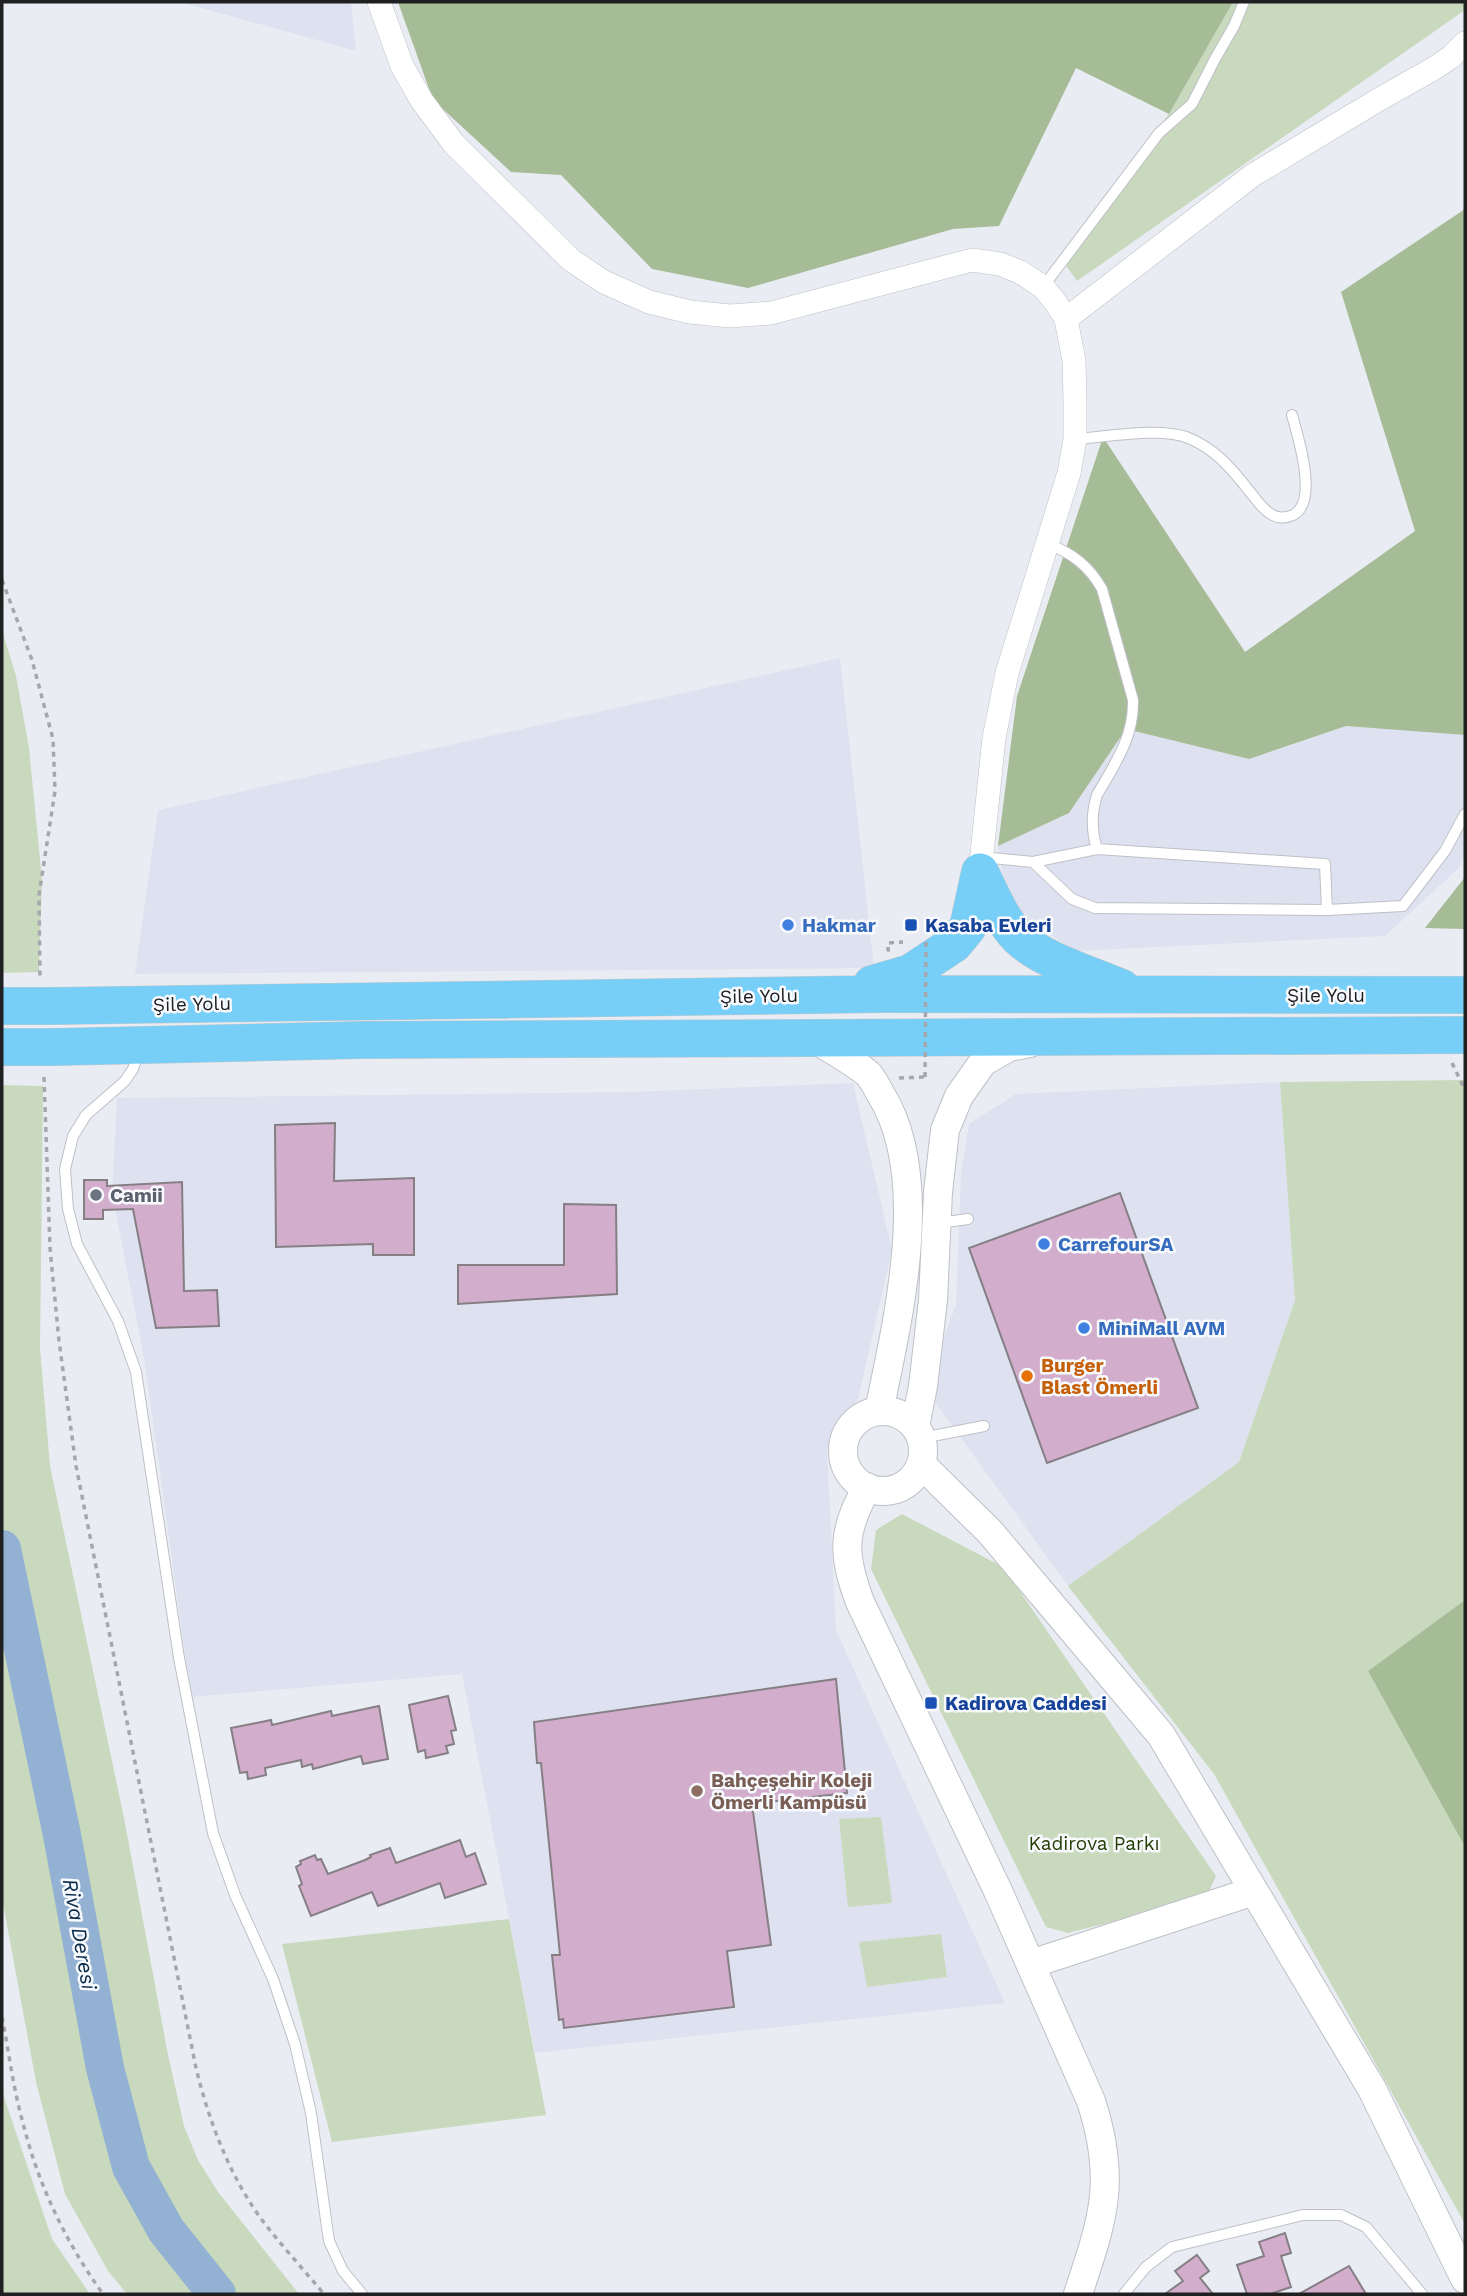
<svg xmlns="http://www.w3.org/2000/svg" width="1467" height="2296" viewBox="0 0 1467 2296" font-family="'Work Sans',sans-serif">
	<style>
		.built { fill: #dee2f0 }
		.green { fill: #c9d9be }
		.forest { fill: #a6bc96 }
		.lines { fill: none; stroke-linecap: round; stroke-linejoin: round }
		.river { stroke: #93b2d3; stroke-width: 38 }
		.building { fill: #d2adcc; stroke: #857f84; stroke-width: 2 }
		.service-casing { stroke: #bec0c7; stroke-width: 12 }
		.minor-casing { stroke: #bec0c7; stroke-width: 24 }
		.tertiary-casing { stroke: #bec0c7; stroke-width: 30 }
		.trunk-casing { stroke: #c9c9ca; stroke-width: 38 }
		.path { stroke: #a6a7ad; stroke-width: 3.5; stroke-dasharray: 5 5; stroke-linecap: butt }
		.service { stroke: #fff; stroke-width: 10 }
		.minor { stroke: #fff; stroke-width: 23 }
		.tertiary { stroke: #fff; stroke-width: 28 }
		.trunk { stroke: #77cef6; stroke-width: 37 }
		.trunk-bridge-casing { stroke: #c9c9ca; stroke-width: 38; stroke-linecap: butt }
		.path-bridge { stroke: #a6a7ad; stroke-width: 3.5; stroke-dasharray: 5 5; stroke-linecap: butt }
		.trunk-bridge { stroke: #77cef6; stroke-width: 37 }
		.shop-dot { fill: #3f7fe0; stroke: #f8fafe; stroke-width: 2.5 }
		.transit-dot { fill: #1a4fb4; stroke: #f8fafe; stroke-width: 2.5 }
		.worship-dot { fill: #6b7280; stroke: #f8fafe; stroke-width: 2.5 }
		.food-dot { fill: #e8710a; stroke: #f8fafe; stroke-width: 2.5 }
		.education-dot { fill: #8d6e63; stroke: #f8fafe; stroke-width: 2.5 }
		.labels { text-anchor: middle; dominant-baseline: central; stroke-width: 5; stroke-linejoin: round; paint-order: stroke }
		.shop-label { font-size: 19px; font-weight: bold; fill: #366cbe; stroke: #f8fafe; text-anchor: start }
		.transit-label { font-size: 19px; font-weight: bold; fill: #164399; stroke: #f8fafe; text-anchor: start }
		.street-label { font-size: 19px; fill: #202023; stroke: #f8fafe }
		.worship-label { font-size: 19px; font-weight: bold; fill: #5b616d; stroke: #f8fafe; text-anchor: start }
		.food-label { font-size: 19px; font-weight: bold; fill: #c56008; stroke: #f8fafe; text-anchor: start }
		.education-label { font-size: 19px; font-weight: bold; fill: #785e54; stroke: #f8fafe; text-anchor: start }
		.park-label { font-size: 19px; fill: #243f04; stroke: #f8fafe }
		.water-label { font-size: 21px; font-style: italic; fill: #082a4b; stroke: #f8fafe }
	</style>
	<rect width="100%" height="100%" fill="#eaecf3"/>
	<path class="built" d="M180 2H351L356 51Z
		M840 658 874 968 135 974 158 810Z
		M1346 726 1465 735V851L1460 867 1385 936 1075 951 1007 906 998 846 1069 813 1126 729 1249 759Z
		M1280 1082 1295 1300 1239 1462 1068 1586 930 1395 928 1378 956 1305 961 1175 969 1124 1016 1094Z
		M853 1083 892 1250 858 1399 827 1450 836 1630 1005 2003 535 2053 462 1674 191 1697 144 1358 112 1193 117 1098 631 1092Z"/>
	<path class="green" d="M1233 2H1465V10L1077 281 1059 256 1169 114Z
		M2 630 16 676 29 748 42 880 39 972 2 973Z
		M1465 1080V1600L1368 1671 1465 1847V2224L1214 1774 1068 1586 1239 1462 1295 1300 1280 1082Z
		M2 1085 43 1086 40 1348 50 1466 125 1823 168 2055 184 2126 198 2160 218 2192 299 2294H127L108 2271 65 2194 36 2082 2 1898Z
		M902 1514 1003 1567 1216 1876 1206 1898 1068 1933 1046 1927 871 1569 876 1530Z
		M881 1817 892 1903 848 1907 839 1819Z
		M509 1919 546 2115 332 2142 282 1944Z
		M941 1934 947 1977 867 1987 859 1942Z
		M2 2091 52 2239 90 2294H2Z"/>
	<path class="forest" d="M398 2H1233L1169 114 1076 68 999 226 953 229 748 288 652 269 561 175 511 172 433 100Z
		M1465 209V735L1346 726 1249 759 1126 729 1069 813 998 846 1017 696 1103 437 1245 652 1415 531 1341 292Z
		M1465 877V929L1425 928Z
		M1465 1600V1847L1368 1671Z"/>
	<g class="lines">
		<path class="river" d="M2 1549 62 1835 105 2068 131 2167 166 2230 217 2294"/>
	</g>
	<path class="building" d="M335 1123 334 1181 414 1178V1255H373V1244L276 1247 275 1125Z
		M84 1180H107V1186L182 1182 184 1291 217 1290 219 1326 156 1328 133 1209 103 1210V1219H84Z
		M1120 1193 1198 1408 1047 1463 969 1248Z
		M564 1204 616 1205 617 1294 458 1304V1265H564Z
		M836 1679 847 1793 752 1804 771 1945 727 1951 734 2007 564 2028 563 2019 559 2020 552 1955H560L541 1763H537L534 1722Z
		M448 1696 456 1730 451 1731 454 1744 446 1746 448 1753 426 1758 425 1750 418 1752 409 1705Z
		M379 1706 388 1759 363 1764 361 1756 313 1769 312 1764 302 1767 301 1760 265 1768 266 1775 248 1779 247 1772 240 1773 231 1728 271 1720 272 1725 331 1711 332 1716Z
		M460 1840 466 1857 475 1853 486 1884 445 1898 440 1883 378 1906 372 1892 311 1916 299 1886 302 1884 296 1867 301 1864 300 1861 315 1855 317 1860 321 1859 328 1874 365 1860 371 1857 370 1855 390 1848 396 1863Z
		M1285 2233 1291 2253 1281 2256 1291 2287 1270 2294H1247L1237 2265 1264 2256 1259 2242Z
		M1197 2255 1209 2271 1200 2278 1213 2294H1165L1183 2281 1175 2271Z
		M1349 2266 1366 2294H1299Z"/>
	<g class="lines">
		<g class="service-casing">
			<path id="service" d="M1043 287 1159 133 1192 104 1215 59 1234 26 1244 2
				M1075 439C1106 437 1158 427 1186 437 1215 448 1232 469 1250 492 1256 499 1261 507 1268 512 1275 518 1284 519 1293 515 1319 502 1298 437 1292 415
				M1048 544C1072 553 1089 566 1102 589L1133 700C1134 737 1115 764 1097 795 1091 814 1091 830 1097 849
				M981 857 1033 862 1097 849 1325 864 1327 910
				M1033 862 1072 899 1095 908 1327 910 1403 906 1445 851 1465 814
				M139 1051 133 1069 125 1081 86 1115 73 1136 65 1169 68 1209 77 1244 118 1321 136 1372 179 1658 213 1833 235 1895 273 1979 295 2044 311 2113 329 2241 343 2271 362 2294
				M939 1223 968 1219
				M922 1438 984 1426
				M1124 2294 1146 2267 1172 2247 1303 2215H1341L1366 2227 1422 2294"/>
		</g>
		<g class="minor-casing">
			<path id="minor" d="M379 2 402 66 422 101 454 144 571 260 604 282 649 302 690 312 730 316 771 313 972 260 1000 264 1020 272 1043 287 1056 303 1066 319 1074 361 1075 400V439L1069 473 1007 673 994 738 980 872
				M1066 319 1253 175 1378 100 1433 69 1451 57 1465 43"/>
		</g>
		<g class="tertiary-casing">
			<path id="tertiary" d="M815 1039C830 1049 857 1063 869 1075 873 1080 877 1087 880 1093 933 1176 898 1319 879 1411
				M843 1451a40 40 0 1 1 80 0a40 40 0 1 1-80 0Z
				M915 1427 923 1386 933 1300 938 1192 945 1130 959 1096 983 1062 1009 1047 1030 1043
				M921 1464 990 1532 1161 1735 1372 2089 1465 2279
				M867 1487C842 1533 842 1553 860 1602L998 1891 1091 2101C1117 2181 1103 2219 1078 2294
				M1031 1964 1254 1891"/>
		</g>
		<g class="trunk-casing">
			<path id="trunk" d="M980 872C991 894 1001 920 1019 938 1043 961 1090 974 1122 988
				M872 984 910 973 954 944 968 927 980 872
				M53 1006 883 994 1465 995
				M54 1047 361 1040 1465 1035"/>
		</g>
		<path class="path" d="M2 580 32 660 53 739 55 791 39 895 40 978
			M890 950H888V943L903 942
			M1452 1063 1465 1090
			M44 1077 50 1248 59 1341 76 1466 196 2068C209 2121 229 2175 262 2220 281 2245 303 2269 324 2294
			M899 1078 925 1077
			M2 2017C9 2052 13 2088 23 2123 38 2184 66 2243 103 2294"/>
		<use href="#service" class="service"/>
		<use href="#minor" class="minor"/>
		<use href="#tertiary" class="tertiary"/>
		<use href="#trunk" class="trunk"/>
		<g class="trunk-bridge-casing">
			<path id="trunk-bridge" d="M2 1006H53
				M2 1047H54"/>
		</g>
		<path class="path-bridge" d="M925 1077 926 942"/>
		<use href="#trunk-bridge" class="trunk-bridge"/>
	</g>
	<g class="shop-dot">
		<circle cx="788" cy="925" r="7"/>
		<circle cx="1044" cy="1244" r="7"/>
		<circle cx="1084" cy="1328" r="7"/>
	</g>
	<g class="transit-dot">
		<rect x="904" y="918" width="14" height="14" rx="3.5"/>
		<rect x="924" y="1696" width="14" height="14" rx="3.5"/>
	</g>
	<circle class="worship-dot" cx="96" cy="1195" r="7"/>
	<circle class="food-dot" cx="1027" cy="1376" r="7"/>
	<circle class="education-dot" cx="697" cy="1791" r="7"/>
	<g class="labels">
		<g class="shop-label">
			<text x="802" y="925">Hakmar</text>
			<text x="1058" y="1244">CarrefourSA</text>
			<text x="1098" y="1328">MiniMall AVM</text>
		</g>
		<g class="transit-label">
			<text x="925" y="925">Kasaba Evleri</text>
			<text x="945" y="1703">Kadirova Caddesi</text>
		</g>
		<g class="street-label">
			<text x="1326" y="995">Şile Yolu</text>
			<text transform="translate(759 996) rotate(-1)">Şile Yolu</text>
			<text transform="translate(192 1004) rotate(-1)">Şile Yolu</text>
		</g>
		<g class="worship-label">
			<text x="110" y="1195">Camii</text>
		</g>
		<g class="food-label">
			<text x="1041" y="1365">Burger<tspan x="1041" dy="22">Blast Ömerli</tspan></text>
		</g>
		<g class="education-label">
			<text x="711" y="1780">Bahçeşehir Koleji<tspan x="711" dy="22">Ömerli Kampüsü</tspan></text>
		</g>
		<g class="park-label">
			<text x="1094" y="1843">Kadirova Parkı</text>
		</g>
		<g class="water-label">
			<text transform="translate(80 1934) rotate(80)">Riva Deresi</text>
		</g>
	</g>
	<rect width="1467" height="2296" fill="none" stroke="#202023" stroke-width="7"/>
</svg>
